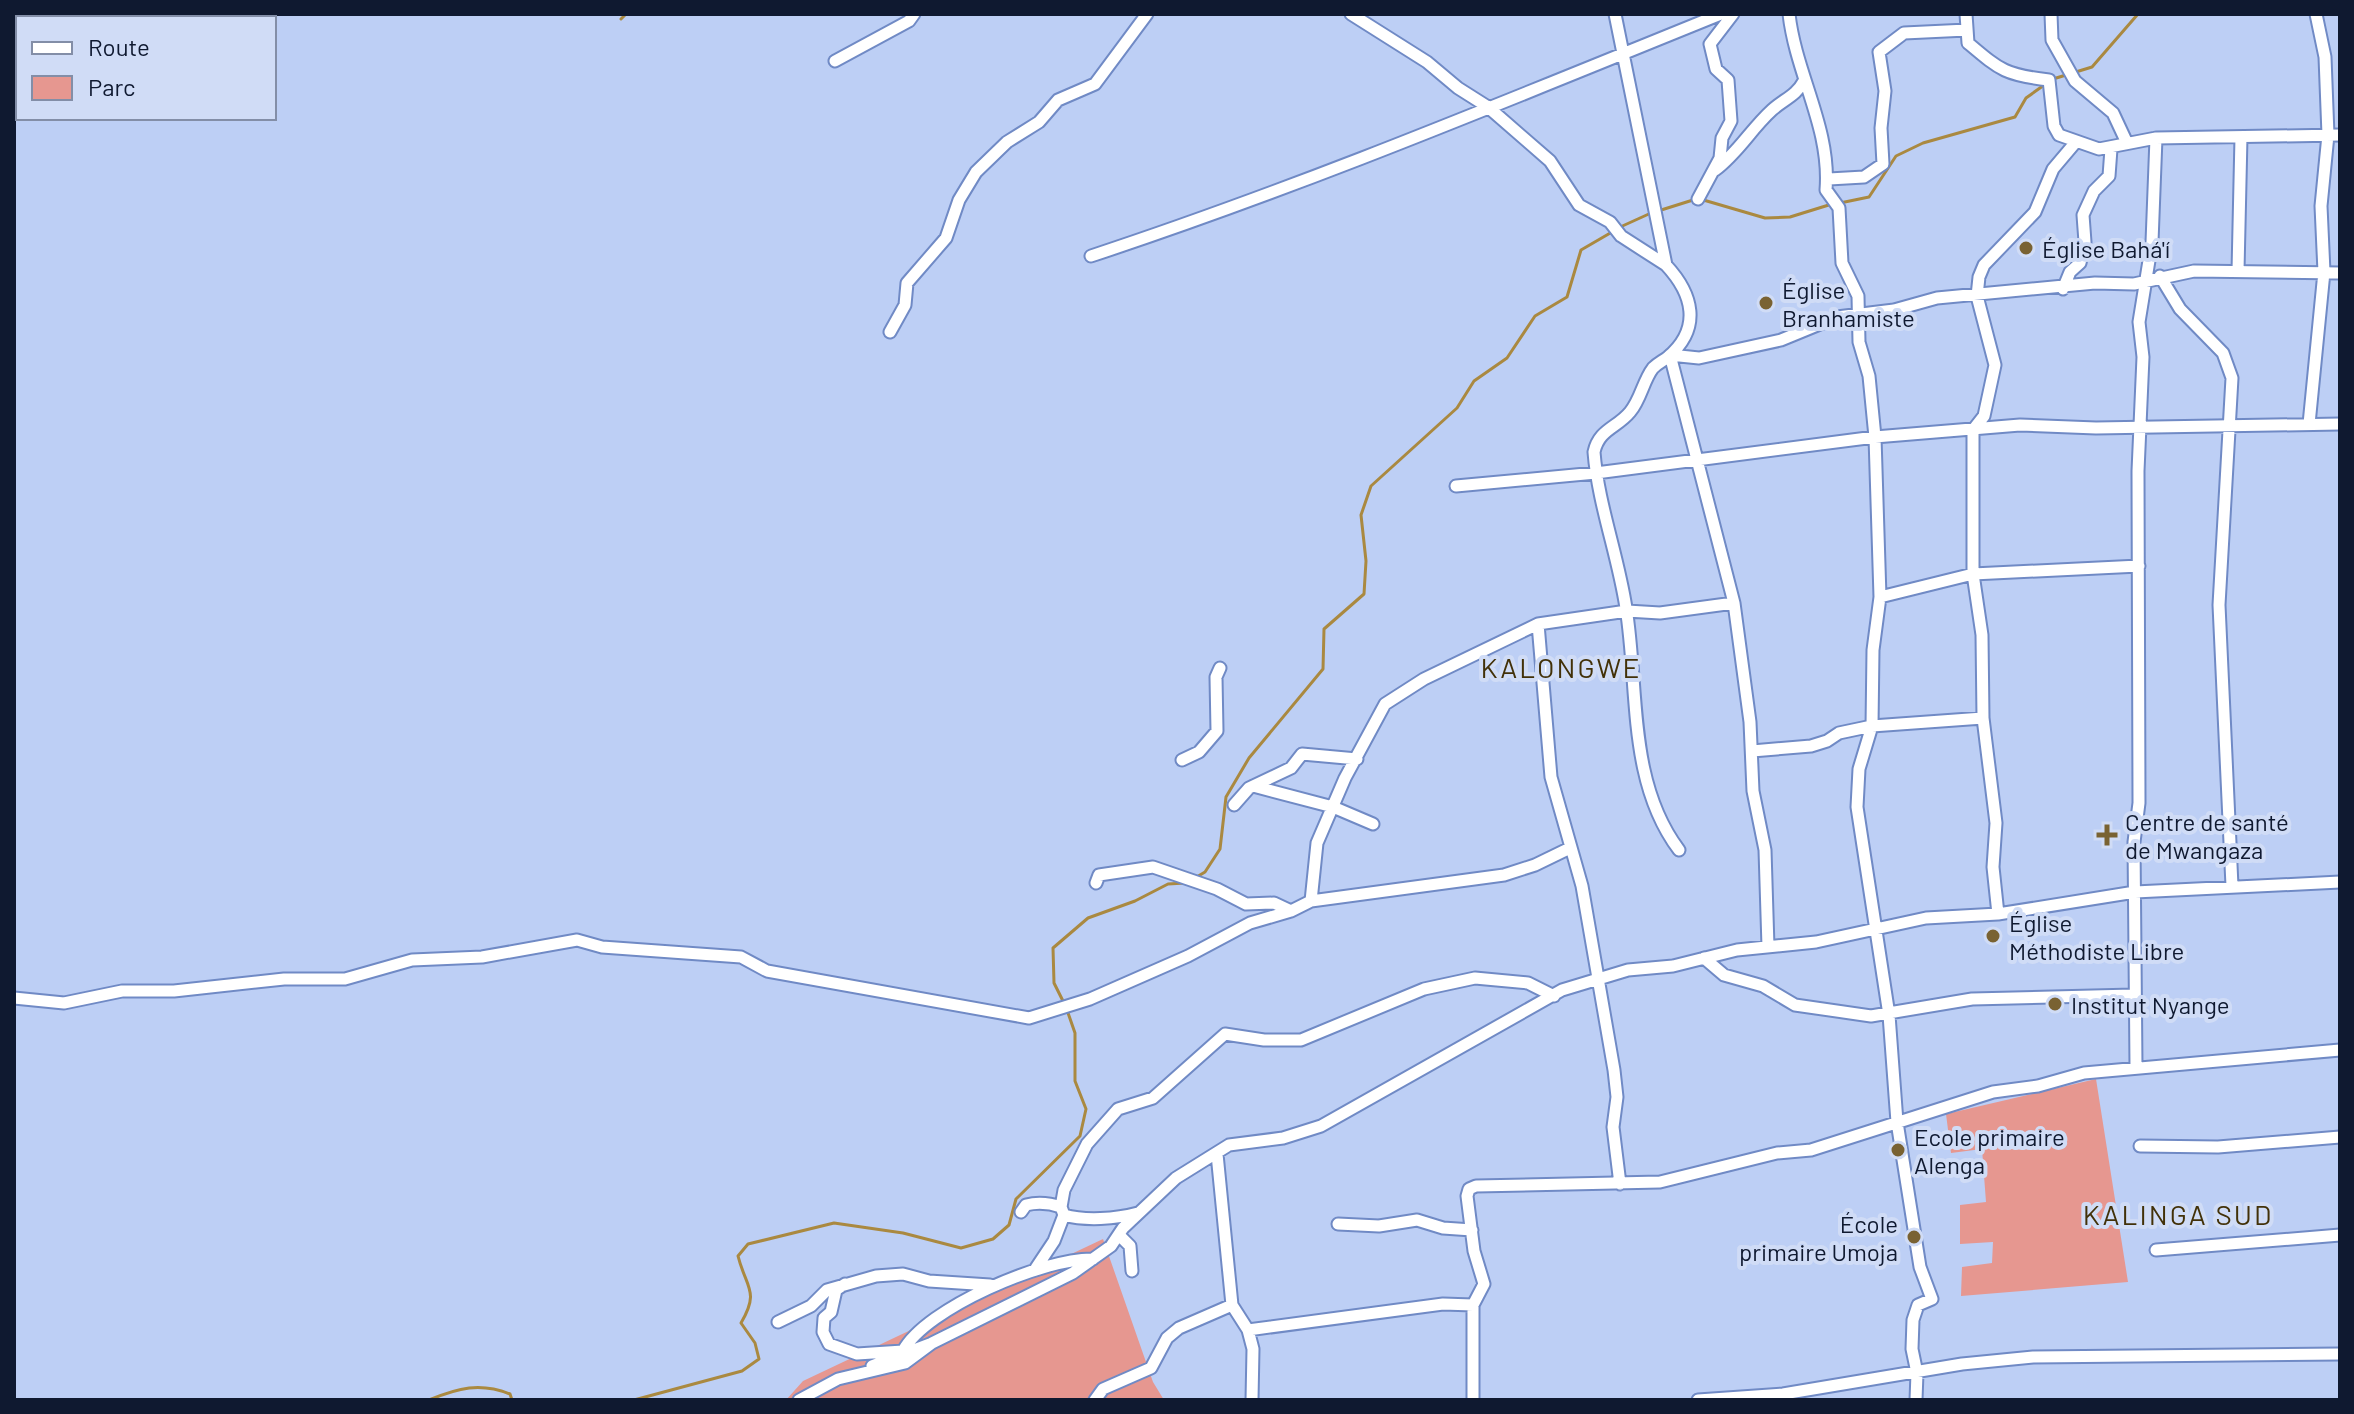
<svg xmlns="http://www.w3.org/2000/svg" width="2354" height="1414" viewBox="0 0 2354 1414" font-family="Barlow,sans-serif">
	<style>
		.green { fill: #e69790 }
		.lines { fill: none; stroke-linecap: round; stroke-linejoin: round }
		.stream { stroke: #aa8940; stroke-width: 3 }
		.street-casing { stroke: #708ac5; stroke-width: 15 }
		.street { stroke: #fff; stroke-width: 11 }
		.poi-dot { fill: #796232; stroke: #d0dcf6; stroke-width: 3 }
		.labels { text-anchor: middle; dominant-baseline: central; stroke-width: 8; stroke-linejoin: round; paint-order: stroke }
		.poi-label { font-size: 24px; fill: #0f1930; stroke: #d0dcf6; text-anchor: start }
		.quarter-label { font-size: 28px; letter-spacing: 2px; fill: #423108; stroke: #d0dcf6 }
	</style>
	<rect width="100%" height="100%" fill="#bdcff5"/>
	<path class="green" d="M2096 1079 2128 1282 1961 1296 1962 1267 1992 1263 1993 1242 1960 1244V1205L1986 1202 1982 1149 1951 1153 1946 1114Z
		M1103 1239 1153 1382 1164 1400H786L803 1381Z"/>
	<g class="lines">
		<path class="stream" d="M621 19 626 14
			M2053 79 2092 67 2138 14
			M1700 199 1765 218 1790 217 1832 204
			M1840 203 1869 197 1896 156 1923 143 2015 117 2026 98 2047 83
			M1658 211 1693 200
			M1618 228 1651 213
			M1195 878 1205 872 1220 849 1226 797 1249 758 1323 669 1324 629 1364 594 1366 561 1361 515 1371 486 1457 408 1474 381 1507 358 1535 316 1567 297 1581 250 1612 232
			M1064 1003 1054 983 1053 948 1088 918 1135 901 1168 884 1185 883
			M429 1400C458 1388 480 1382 510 1394L512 1400
			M634 1400 742 1371 759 1359 755 1343 741 1323C760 1291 746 1288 738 1256L748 1244 834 1223 903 1233 961 1248 993 1239 1009 1225 1016 1199 1080 1136 1086 1109 1075 1081V1033L1067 1010"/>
		<g class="street-casing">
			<path id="street" d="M1351 14 1427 62 1458 88 1488 107 1550 161 1579 205 1610 222 1621 236 1666 265
				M1615 14 1666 265C1693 294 1702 328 1668 357 1663 361 1658 363 1653 368 1643 381 1641 399 1630 412 1617 428 1599 429 1594 452 1598 504 1618 555 1626 608 1639 688 1627 781 1679 850
				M1789 14C1796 75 1831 128 1826 190L1839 208 1842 263 1858 296 1859 342 1869 376 1875 437 1880 597 1873 650 1872 726 1859 769 1857 807 1889 1015 1897 1122 1920 1267 1932 1299 1918 1305 1913 1320 1912 1349 1917 1373 1916 1400
				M1966 14 1968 43C2000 70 2005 75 2049 80L2054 126 2059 135 2099 149 2156 138 2340 135
				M2051 14 2052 40 2075 81 2113 113 2127 143
				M835 61 909 21 914 14
				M1715 170C1738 153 1751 129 1772 110 1784 99 1796 96 1804 81
				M1829 179 1864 177 1883 164 1881 128 1885 91 1879 52 1904 33 1967 30
				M1698 199 1720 158 1722 138 1731 121 1728 80 1716 69 1710 44 1733 14
				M1091 256C1306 185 1513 98 1721 14
				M2238 271 2241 137
				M2160 276 2180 309 2223 353 2232 378 2219 605 2232 886
				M2063 289 2070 272 2080 263 2085 242 2083 215 2094 191 2109 176 2111 149
				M890 332 905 305 907 283 946 238 959 200 976 172 1007 142 1039 122 1058 100 1095 84 1147 14
				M1670 355 1699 358 1781 340 1837 317 1894 310 1937 298 2095 283 2134 284 2194 271 2340 273
				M1670 355 1734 603 1750 722 1753 791 1765 850 1768 947
				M2309 424 2324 272 2321 206 2328 135 2325 57 2316 14
				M1456 486 1596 473 1875 437 2020 425 2096 428 2340 424
				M1880 597 1973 574 2139 566
				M1538 624 1551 777 1582 886 1614 1070 1617 1097 1613 1127 1620 1184
				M1752 751 1811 746 1827 741 1839 733 1872 726 1983 718
				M1182 760 1199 752 1217 731 1216 677 1220 668
				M1253 786 1333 807 1373 824
				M1234 805 1249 788 1291 768 1302 754 1357 759
				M1096 883 1099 875 1153 867 1217 889 1246 904 1274 903 1291 911
				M1311 901 1317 843 1345 778 1385 704 1424 679 1538 624 1627 611 1660 613 1734 603
				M1998 914 1993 867 1996 823 1983 718 1982 635 1973 574V430L1984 416 1995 365 1977 296 1979 277 1984 265 2035 212 2053 169 2075 143
				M1704 958 1724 975 1763 986 1795 1005 1871 1016 1972 999 2133 995
				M14 998 64 1003 122 991H174L284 979H345L412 960 482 957 577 940 602 947 741 957 767 971 1029 1018 1090 999 1188 956 1250 923 1291 911 1311 901 1504 875 1535 865 1570 848
				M2136 1066 2134 842 2139 803 2138 471 2143 357 2139 322 2152 242 2156 138
				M2140 1146 2218 1147 2340 1137
				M1217 1154 1232 1305 1248 1330 1253 1349 1252 1400
				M1061 1207 1064 1190 1087 1144 1118 1109 1153 1098 1225 1034 1264 1040H1301L1424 989 1475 978 1528 983 1554 996
				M1021 1212 1026 1205C1038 1202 1049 1203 1061 1207L1064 1215 1054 1241 1036 1268
				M1064 1215C1085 1221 1116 1219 1138 1213
				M1338 1224 1379 1226 1417 1220 1443 1228 1472 1230
				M1119 1235 1130 1246 1132 1271
				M2156 1250 2340 1235
				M845 1284 836 1290 831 1312 824 1318 823 1332 829 1344 857 1354 903 1351C926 1308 1044 1258 1093 1259
				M778 1322 811 1306 827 1290 876 1276 903 1274 929 1281 990 1285
				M1248 1330 1443 1304 1473 1305
				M872 1366 930 1344
				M799 1400 838 1379 905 1363 932 1343 1073 1273 1111 1246 1123 1228 1176 1178 1229 1145 1283 1138 1321 1126 1562 990 1628 970 1673 966 1737 950 1816 942 1926 918 1998 914 2135 892 2340 882
				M1095 1400 1103 1389 1151 1368 1167 1338 1179 1328 1232 1305
				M1473 1400V1305L1484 1284 1474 1251 1467 1196 1469 1189 1476 1186 1660 1182 1777 1153 1811 1150 1993 1092 2038 1086 2084 1073 2340 1050
				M1698 1400 1783 1394 1962 1364 2033 1357 2340 1354"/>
		</g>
		<use href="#street" class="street"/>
	</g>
	<g class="poi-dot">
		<circle cx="2026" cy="248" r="8"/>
		<circle cx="1766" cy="303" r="8"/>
		<path d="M2103 823h8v8h8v8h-8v8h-8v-8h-8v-8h8z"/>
		<circle cx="1993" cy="936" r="8"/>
		<circle cx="2055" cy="1004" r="8"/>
		<circle cx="1898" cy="1150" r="8"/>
		<circle cx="1914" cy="1237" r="8"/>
	</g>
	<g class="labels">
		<g class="poi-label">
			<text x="2042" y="248">Église Bahá'í</text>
			<text x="1782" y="289">Église<tspan x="1782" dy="28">Branhamiste</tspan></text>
			<text x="2125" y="821">Centre de santé<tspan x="2125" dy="28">de Mwangaza</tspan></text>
			<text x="2009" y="922">Église<tspan x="2009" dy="28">Méthodiste Libre</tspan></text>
			<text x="2071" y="1004">Institut Nyange</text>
			<text x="1914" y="1136">Ecole primaire<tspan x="1914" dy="28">Alenga</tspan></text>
			<text x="1898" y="1223" text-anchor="end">École<tspan x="1898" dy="28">primaire Umoja</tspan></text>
		</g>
		<g class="quarter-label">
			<text x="1561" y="667">KALONGWE</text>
			<text x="2178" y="1214">KALINGA SUD</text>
		</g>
	</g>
	<rect width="2354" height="1414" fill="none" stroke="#0f1930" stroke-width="32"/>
	<rect x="16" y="16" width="260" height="104" fill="#d0dcf6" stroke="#838ea7" stroke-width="2"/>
	<rect x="32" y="42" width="40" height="12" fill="#ffffff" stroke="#838ea7" stroke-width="2"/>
	<text x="88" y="56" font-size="24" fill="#0f1930">Route</text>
	<rect x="32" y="76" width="40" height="24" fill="#e69790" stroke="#838ea7" stroke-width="2"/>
	<text x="88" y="96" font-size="24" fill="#0f1930">Parc</text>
</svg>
